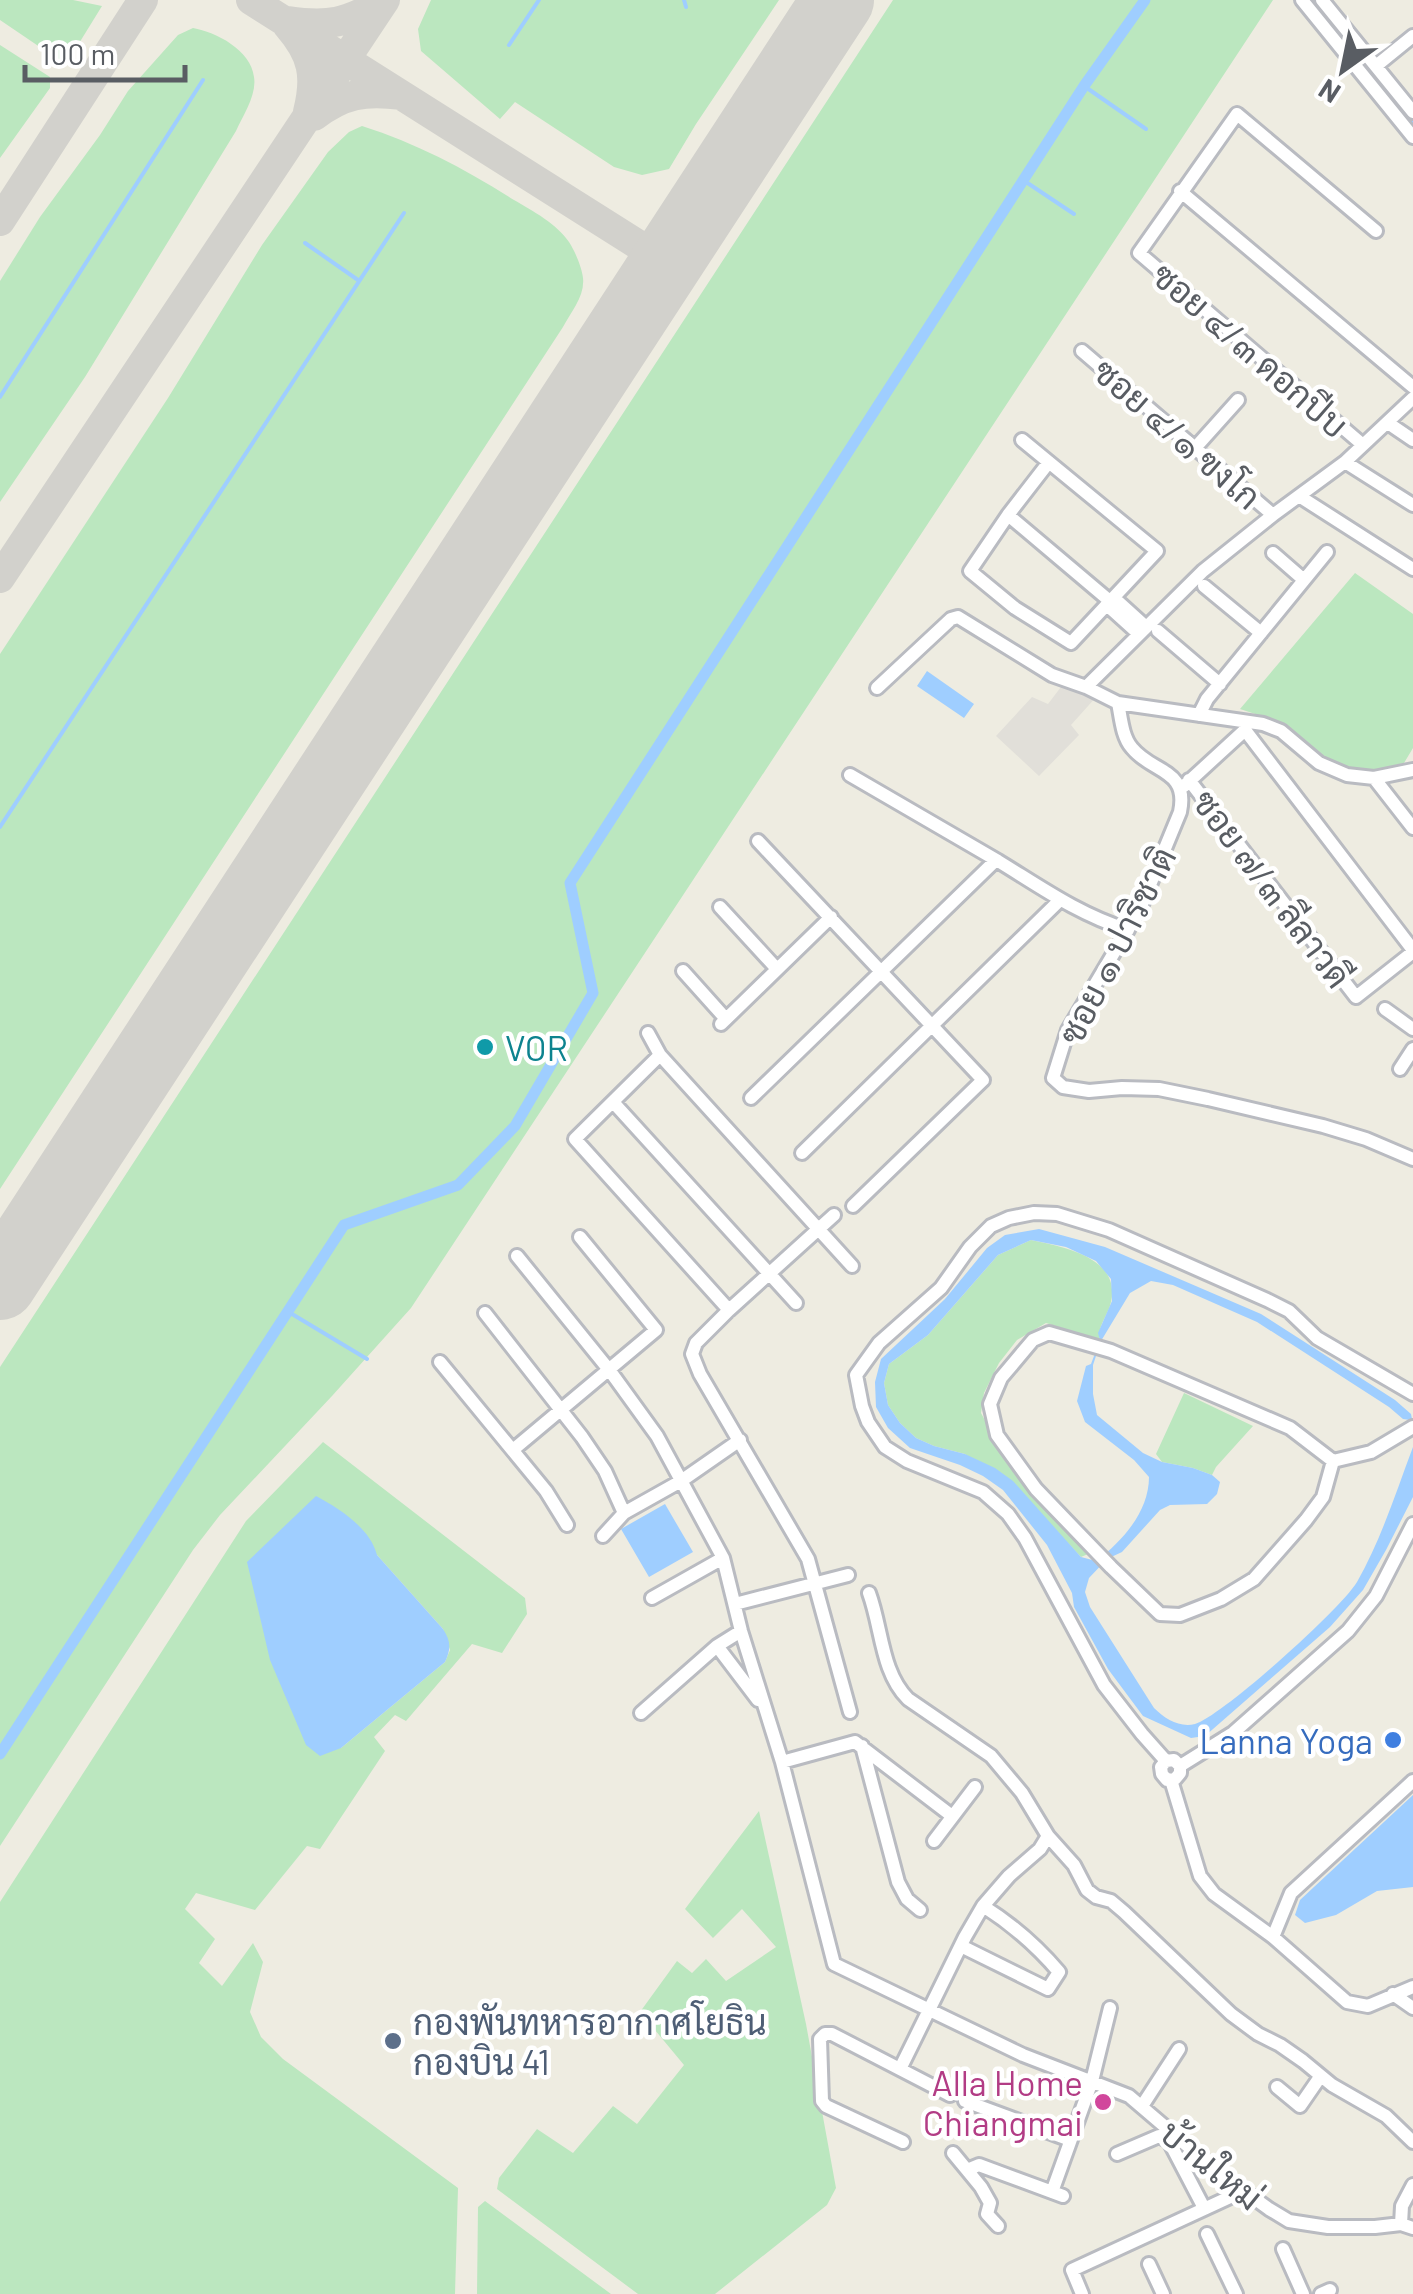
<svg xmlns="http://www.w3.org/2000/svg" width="1413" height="2294" viewBox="0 0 1413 2294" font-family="Barlow,Sarabun,sans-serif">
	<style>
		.industrial { fill: #e1dfd9 }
		.green { fill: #bbe7bf; fill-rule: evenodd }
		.water { fill: #9fceff; fill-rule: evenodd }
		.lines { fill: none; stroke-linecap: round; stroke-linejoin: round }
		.stream { stroke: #9fceff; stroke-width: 4 }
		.canal { stroke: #9fceff; stroke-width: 11 }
		.taxiway { stroke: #d2d1cc; stroke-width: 30 }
		.runway { stroke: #d2d1cc; stroke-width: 72 }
		.minor-casing { stroke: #b9bbc1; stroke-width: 18 }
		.minor { stroke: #fff; stroke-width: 12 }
		.culture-dot { fill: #0f9aa8; stroke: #fff; stroke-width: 4 }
		.shop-dot { fill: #3f7fe0; stroke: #fff; stroke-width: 4 }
		.service-dot { fill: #5c6f8a; stroke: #fff; stroke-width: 4 }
		.hotel-dot { fill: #d1479c; stroke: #fff; stroke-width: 4 }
		.labels { text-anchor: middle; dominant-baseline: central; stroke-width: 9; stroke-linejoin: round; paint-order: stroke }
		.street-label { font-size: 35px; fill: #595d63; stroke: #fff }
		.culture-label { font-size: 35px; fill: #0d838f; stroke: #fff; text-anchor: start }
		.shop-label { font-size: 35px; fill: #366cbe; stroke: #fff; text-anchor: end }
		.service-label { font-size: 35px; fill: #4e5e75; stroke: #fff; text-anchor: start }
		.hotel-label { font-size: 35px; fill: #b23c85; stroke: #fff; text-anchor: end }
	</style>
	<rect width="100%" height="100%" fill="#eeece1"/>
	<path class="industrial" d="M1064 683 1097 696 1071 725 1079 735 1039 776 996 736 1032 697 1048 704Z"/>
	<path class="green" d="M0 0H73L102 6 73 53 65 60 56 58 0 20Z
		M431 0H779L696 124 669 169 642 175 614 167 515 102 500 119 421 51 418 29Z
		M893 0H1273L411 1308 332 1396 220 1515 193 1550 0 1846V1367Z
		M193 28C216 32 251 50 254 77 257 95 243 115 236 131L85 377 0 502V281L40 217 100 135 128 91 178 35Z
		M0 45 50 77V88L0 158Z
		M362 126C418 144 465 169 514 200 533 211 557 224 569 242 575 251 582 268 583 278 585 296 571 312 563 327L0 1189V654L168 398 262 245 328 152 349 132Z
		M1355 573 1413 614V748L1404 763 1380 769H1351L1325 757 1286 724 1240 709Z
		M1031 1240C1063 1247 1121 1257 1111 1302 1108 1316 1097 1326 1100 1340L1046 1323 1017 1340 999 1363 984 1393 981 1413 1006 1460 1088 1554 1081 1557 1039 1512 965 1454 934 1446 916 1438 900 1423 888 1405 884 1383 889 1364 928 1335 998 1255Z
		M1184 1393 1253 1426 1216 1467 1212 1475 1193 1468 1162 1462 1156 1454Z
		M323 1442 525 1598 527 1614 502 1653 472 1644 406 1721 395 1715 374 1737 385 1751 320 1849 307 1846 255 1910 196 1893 185 1909 215 1939 199 1963 222 1986 253 1943 263 1962 250 2012 261 2037 283 2059 458 2188 455 2294H0V1902L246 1521ZM377 1555 443 1629 450 1650 445 1662 341 1748Z
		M759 1811 806 2024 836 2188 827 2205 715 2294H638L497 2189 499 2178 537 2129 573 2153 613 2106 637 2124 684 2065 640 2012 677 1961 692 1973 706 1959 726 1981 776 1947 742 1909 713 1938 685 1909Z
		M485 2201 611 2294H477L478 2207Z"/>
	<path class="water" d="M927 671 974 704 964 718 917 686Z
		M1039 1229 1105 1247 1261 1314 1395 1400 1411 1414 1413 1424 1410 1420 1403 1419 1389 1407 1257 1322 1173 1285 1151 1281 1130 1293 1101 1341 1093 1365V1394L1097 1415 1143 1453 1162 1462 1193 1468 1212 1475 1220 1482 1217 1494 1207 1504 1170 1505 1160 1510 1122 1552 1107 1559 1089 1578 1085 1592 1090 1607 1154 1708C1165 1719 1180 1728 1195 1724 1222 1716 1341 1609 1357 1582 1381 1540 1396 1492 1413 1447V1497L1386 1550 1363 1590 1330 1627 1205 1736 1191 1738 1143 1716 1108 1669 1074 1607 1072 1593 1047 1545 1003 1490 983 1476 960 1465 910 1448 888 1428 876 1407 875 1382 881 1359 945 1299 987 1248 1005 1235ZM1031 1240 1066 1247 1096 1261 1111 1279 1112 1301 1098 1333 1100 1340 1091 1364 1086 1366 1077 1401 1085 1422 1134 1460 1149 1477C1149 1511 1123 1541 1096 1561L1081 1557 1013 1481 995 1468 965 1454 934 1446 916 1438 900 1423 888 1405 884 1383 889 1364 928 1335 998 1255Z
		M316 1496C340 1509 370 1528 377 1555L443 1629C451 1641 451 1649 445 1662L341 1748 320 1756 306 1745 270 1660 247 1562Z
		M665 1504 693 1552 649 1577 621 1529Z
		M1413 1795V1887L1377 1891 1336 1915 1305 1923 1295 1915 1300 1900Z"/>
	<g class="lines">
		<path class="stream" d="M684 0 686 7
			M1314 0 1413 124
			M509 45 539 0
			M1084 86 1146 129
			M1023 180 1074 214
			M305 243 358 280
			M0 397 203 80
			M0 827 404 213
			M889 970 932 1016
			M943 1028 961 1048
			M287 1311 367 1359"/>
		<path class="canal" d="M0 1754 344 1225 458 1185 515 1126 593 993 570 883 1084 86 1145 0"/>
		<path class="taxiway" d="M251 0 667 263
			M288 21C328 27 347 23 382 2
			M288 26C313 55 317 76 308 112
			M314 116C343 94 365 90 401 95
			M0 221 143 0
			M0 578 385 0"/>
		<path class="runway" d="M0 1284 838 0"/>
		<g class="minor-casing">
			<path id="minor" d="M1302 0 1413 137
				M1322 0 1413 112
				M1376 66 1413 36
				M1180 191 1413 387
				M1082 351 1273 515
				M1388 423 1413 440
				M1022 440 1157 551 1071 643 1015 608 970 571 1008 515 1049 462
				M1363 445 1139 253 1237 114 1376 231
				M1195 448 1238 400
				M1345 462 1413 505
				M1299 496 1413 569
				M1008 515 1111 602
				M1273 553 1304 580
				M1204 586 1261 633
				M1114 598 1146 627
				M1108 606 1139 634
				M1158 631 1220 684
				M1086 687 1203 571 1273 515 1345 462 1413 398
				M877 688 951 619 958 617 1052 675 1086 687 1118 703 1263 724 1281 731 1319 763 1347 775 1374 778 1413 770
				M1118 703C1121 717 1122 737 1132 748 1152 773 1189 769 1180 812L1140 909 1068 1030 1053 1078 1063 1087 1089 1091 1122 1088 1159 1089 1208 1099 1323 1126 1366 1139 1413 1159
				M1199 715 1207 699 1327 552
				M1245 730 1413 950
				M850 775C899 804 949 832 998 861 1042 888 1078 914 1128 930
				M1374 778 1413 828
				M1189 780 1356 997 1413 952
				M1184 786 1245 730 1247 723
				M758 841 983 1080 853 1206
				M720 907 777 969
				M683 971 726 1019
				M1385 1009 1413 1029
				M721 1024 831 917
				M648 1033 660 1055 852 1266
				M660 1055 575 1139 729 1310
				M1400 1069 1413 1049
				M751 1098 996 860
				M613 1102 796 1303
				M802 1153 1060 900
				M834 1215 729 1310 696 1343 692 1354 700 1374 808 1559 850 1712
				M517 1256 610 1371 657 1436 723 1558 741 1631 782 1762 834 1964 1023 2055 1129 2096 1218 2172 1269 2209 1289 2221 1328 2227H1375L1401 2224 1413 2228
				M485 1313 582 1437 605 1471 624 1513
				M1049 1333 1111 1351 1290 1428 1333 1461 1323 1497 1306 1520 1254 1579 1221 1599 1180 1615 1160 1614 1111 1567 1036 1489 997 1435 990 1404 1001 1378 1033 1340Z
				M440 1362 546 1491 567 1525
				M514 1449 656 1330 580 1237
				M1333 1461 1371 1452 1413 1427
				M603 1536 624 1513 681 1481 740 1440
				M869 1593C882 1628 881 1672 908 1699L991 1756 1022 1793 1048 1836 1074 1865 1087 1890 1096 1897 1111 1901 1124 1912 1231 2014 1258 2034 1280 2045 1303 2061 1332 2085 1386 2116 1413 2142
				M652 1598 723 1558
				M735 1604 848 1575
				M717 1646 758 1700
				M641 1713 717 1646 741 1631
				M862 1746 898 1882 907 1899 920 1910
				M1166 1761 1161 1767 1162 1774 1167 1780 1175 1779 1180 1773V1766L1174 1760 1166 1761 1142 1734 1104 1685 1025 1538 1008 1514 983 1492 907 1461 885 1447 868 1422 862 1406 856 1375 879 1343 941 1288 970 1247 991 1226 1009 1218 1034 1213 1057 1214 1109 1230 1267 1300 1289 1311 1317 1338 1413 1394
				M782 1762 855 1742 952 1816
				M1180 1766 1233 1733 1348 1631 1376 1596 1413 1524
				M1171 1780 1200 1876 1214 1894 1273 1937 1347 2002 1368 2006 1413 1987
				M934 1841 975 1787
				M1273 1937 1291 1893 1413 1781
				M961 1946 1048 1989 1059 1972C1036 1945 1013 1925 983 1906
				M1393 1994 1413 2008
				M900 2069 965 1937 983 1906 1009 1876 1040 1849 1048 1836
				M1277 2087 1300 2106 1320 2077
				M965 2101 1070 2140
				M1142 2106 1179 2049
				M903 2142 826 2106 822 2101 820 2039 825 2034H832L950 2095
				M953 2153 981 2187 990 2203 987 2214 998 2226
				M1117 2154 1159 2136 1169 2141 1204 2208
				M967 2170 979 2165 1063 2196
				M1052 2192 1092 2081 1110 2008
				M1401 2224 1402 2206 1413 2185
				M1207 2234 1236 2294
				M1283 2249 1303 2294
				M1149 2264 1163 2294
				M1082 2294 1072 2270 1243 2191
				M1321 2294 1330 2290"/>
		</g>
		<use href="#minor" class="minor"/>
	</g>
	<circle class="culture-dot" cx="485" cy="1047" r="10"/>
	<circle class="shop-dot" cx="1393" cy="1740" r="10"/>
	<circle class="service-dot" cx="393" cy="2041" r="10"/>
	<circle class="hotel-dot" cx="1103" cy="2102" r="10"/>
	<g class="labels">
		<g class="street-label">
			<text transform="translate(1251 349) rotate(41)">ซอย ๔/๓ ดอกปีบ</text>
			<text transform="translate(1178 433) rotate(41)">ซอย ๔/๑ ฃงโก</text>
			<text transform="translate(1273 888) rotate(53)">ซอย ๗/๓ ลีลาวดี</text>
			<text transform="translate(1116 945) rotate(-63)">ซอย ๑ ปาริชาติ</text>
			<text transform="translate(1212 2164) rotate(39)">บ้านใหม่</text>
		</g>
		<g class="culture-label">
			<text x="505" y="1047">VOR</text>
		</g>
		<g class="shop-label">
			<text x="1373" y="1740">Lanna Yoga</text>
		</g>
		<g class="service-label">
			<text x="413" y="2021">กองพันทหารอากาศโยธิน<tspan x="413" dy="40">กองบิน 41</tspan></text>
		</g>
		<g class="hotel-label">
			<text x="1083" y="2082">Alla Home<tspan x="1083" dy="40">Chiangmai</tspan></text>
		</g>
	</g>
	<g transform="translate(1343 70) rotate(213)" stroke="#ffffff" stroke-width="8" paint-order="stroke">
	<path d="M0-8L18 38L0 25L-18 38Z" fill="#595d63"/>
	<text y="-15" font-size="28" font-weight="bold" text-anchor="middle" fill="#595d63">N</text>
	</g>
	<path d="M25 65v15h160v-15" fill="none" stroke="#595d63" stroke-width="5"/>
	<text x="40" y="65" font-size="30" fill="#595d63" stroke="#ffffff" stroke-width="8" paint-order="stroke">100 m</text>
</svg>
